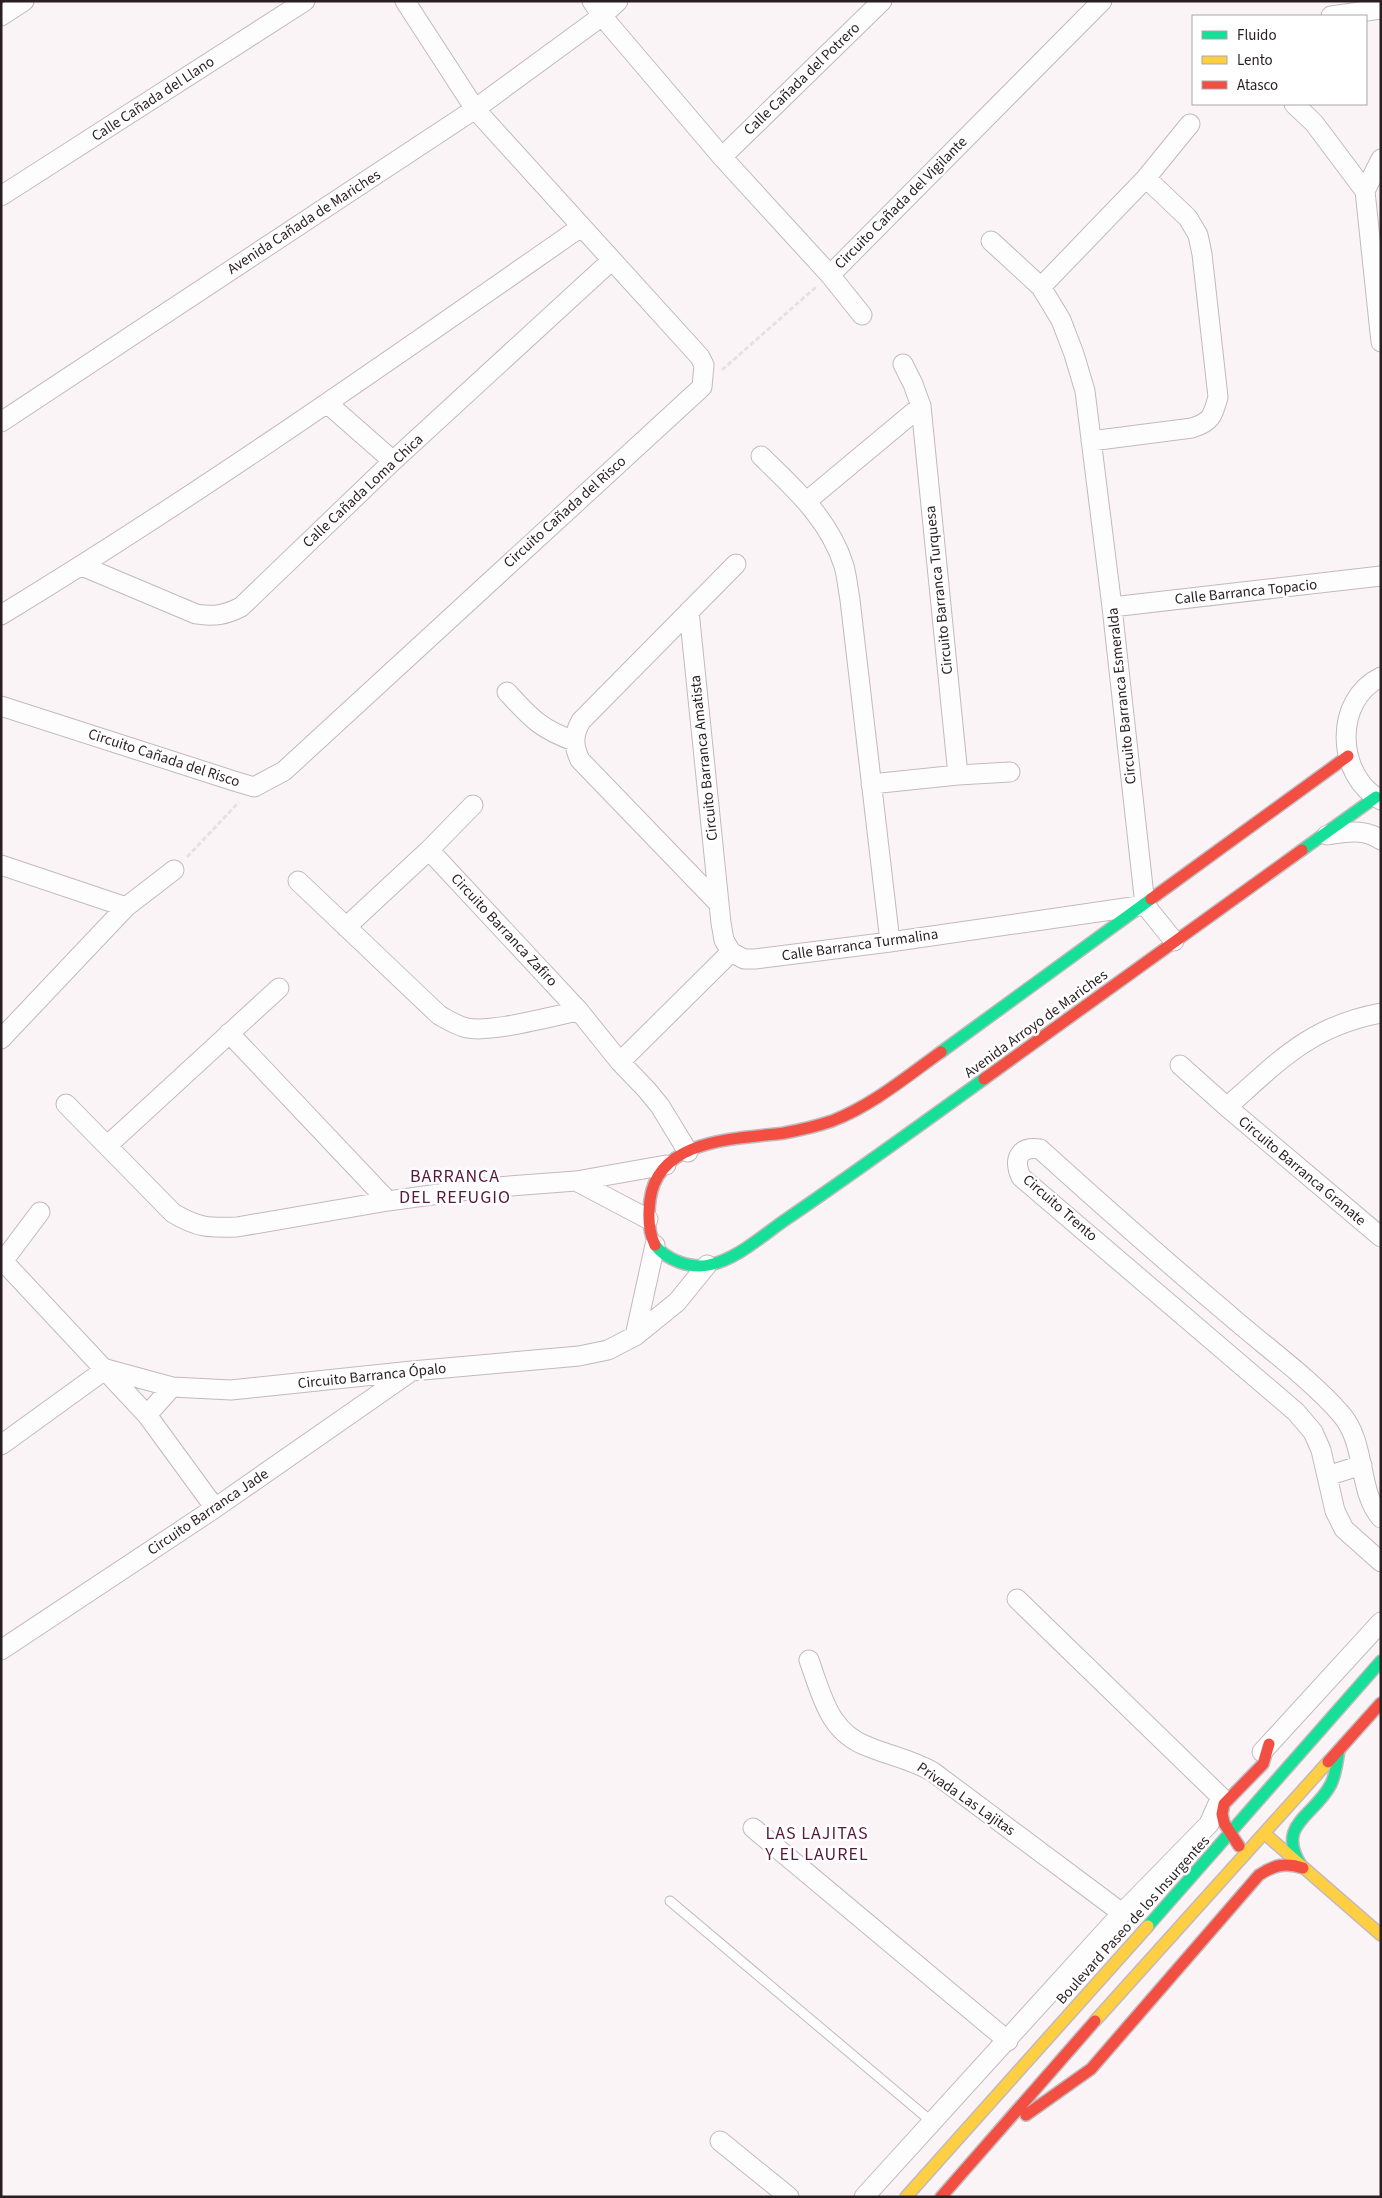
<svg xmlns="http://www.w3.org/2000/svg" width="1382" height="2198" viewBox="0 0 1382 2198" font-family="'Source Sans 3',sans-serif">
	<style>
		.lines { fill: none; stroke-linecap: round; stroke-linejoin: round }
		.lane-casing { stroke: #c2b9bd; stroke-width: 11 }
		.street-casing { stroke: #c2b9bd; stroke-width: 21 }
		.fast-casing { stroke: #c2b9bd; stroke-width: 14 }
		.slow-casing { stroke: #c2b9bd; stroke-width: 14 }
		.jam-casing { stroke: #c2b9bd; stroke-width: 14 }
		.path { stroke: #e4e2e3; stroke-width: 3; stroke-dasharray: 5 2.5; stroke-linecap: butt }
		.lane { stroke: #fefdfe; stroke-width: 9 }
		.street { stroke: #fefdfe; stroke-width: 19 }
		.fast { stroke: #16e098; stroke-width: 11 }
		.slow { stroke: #ffcf43; stroke-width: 11 }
		.jam { stroke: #f24e42; stroke-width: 11 }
		.labels { text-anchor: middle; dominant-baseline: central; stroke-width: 5; stroke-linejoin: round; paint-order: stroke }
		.street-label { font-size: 15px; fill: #291e22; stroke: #fff }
		.quarter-label { font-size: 18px; letter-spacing: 1px; fill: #571839; stroke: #fff }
	</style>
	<rect width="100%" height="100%" fill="#fbf4f7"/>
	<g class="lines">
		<g class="lane-casing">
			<path id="lane" d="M670 1901 932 2122"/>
		</g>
		<g class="street-casing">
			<path id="street" d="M592 1 602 16 722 157 830 275 862 315
				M1 16 24 1
				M1331 16 1381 9
				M1294 104 1314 123 1365 191 1381 342
				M722 157 882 1
				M1365 191 1381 159
				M1 196 305 1
				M991 241 1041 287 1061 320 1074 354 1085 391 1112 607 1145 905 1174 941
				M830 275 1102 1
				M1041 287 1146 178 1190 124
				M903 364 913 384 921 406 958 775
				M327 403 393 461
				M1 422 475 109 602 16 618 1
				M1091 441 1192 428C1211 422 1213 416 1218 397L1202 254 1198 235 1188 218 1146 178
				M761 456C794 488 830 520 844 566 847 577 848 589 850 600L890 942
				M807 501 921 406
				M82 566 196 614C214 617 225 615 241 607L393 461 612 260
				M1112 607 1381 576
				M689 611 721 923 724 940 731 952
				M1 615C200 494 390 360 581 227
				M1381 677C1333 700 1336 776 1381 800
				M507 692C530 717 540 729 574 741
				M1 706 234 781 254 787 284 771 702 387 704 365 700 357 475 109 405 1
				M871 784 958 775 1010 772
				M1327 835C1346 832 1364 828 1381 840
				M429 850 579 1011 620 1062 646 1089 660 1106 688 1152
				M1 865 126 907
				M298 881 439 1015C448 1020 457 1026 467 1028 493 1033 551 1016 579 1011
				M719 904 580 760C573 745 573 735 581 721L736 564
				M346 927 429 850 473 805
				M731 952 744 959H755L890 942 1139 906
				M229 1033 388 1201
				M1 1039 126 907 174 870
				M620 1062 731 952
				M1180 1065 1227 1107 1381 1237
				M66 1104 173 1213C198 1228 209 1228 237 1227L388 1201 483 1188 576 1181 666 1165
				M1227 1107C1278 1062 1310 1026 1381 1013
				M108 1145 279 988
				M576 1181 648 1219
				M3 1261 147 1415 215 1508
				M1 1264 40 1212
				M635 1336 655 1245
				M147 1415 172 1387
				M1 1445 106 1369 172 1387 231 1390 412 1371 579 1356 608 1350 635 1336 677 1302 707 1265
				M1327 1476 1362 1465
				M1381 1518C1357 1490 1367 1444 1341 1414 1311 1379 1263 1345 1228 1314 1164 1260 1102 1205 1040 1149 1019 1146 1013 1159 1021 1177L1296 1412 1313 1432 1321 1450 1335 1511 1344 1529 1381 1562
				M1017 1599 1221 1797
				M1 1650 215 1508 409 1373
				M809 1660C822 1696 829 1733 869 1747 891 1756 913 1760 933 1772L1122 1913
				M1262 1752 1381 1622
				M753 1828 1008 2041
				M720 2141 789 2197
				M864 2197 1122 1913 1209 1824 1220 1799"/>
		</g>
		<g class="fast-casing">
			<path id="fast" d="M1302 850 1376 797
				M941 1052 1151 899
				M655 1245C666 1260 691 1269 709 1265 738 1259 764 1234 788 1218 854 1173 919 1126 984 1079
				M1301 1865C1275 1824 1315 1816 1331 1784 1336 1774 1337 1761 1339 1750
				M1148 1926 1381 1661"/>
		</g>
		<g class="slow-casing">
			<path id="slow" d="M1264 1833 1381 1935
				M1095 2021 1328 1762
				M906 2197 1148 1926"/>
		</g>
		<g class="jam-casing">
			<path id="jam" d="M1151 899 1348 756
				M984 1079 1302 850
				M655 1245C648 1231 648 1215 650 1200 658 1138 737 1139 784 1133 800 1130 817 1126 832 1121 873 1105 906 1077 941 1052
				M1328 1762 1381 1703
				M1239 1846 1224 1823 1222 1814 1224 1804 1263 1764 1269 1744
				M1026 2115 1091 2069 1259 1875C1274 1865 1286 1862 1303 1868
				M941 2197 1095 2021"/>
		</g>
		<path class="path" d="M722 370 816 287
			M187 857 239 802"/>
		<use href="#lane" class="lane"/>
		<use href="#street" class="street"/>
		<use href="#fast" class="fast"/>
		<use href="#slow" class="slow"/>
		<use href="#jam" class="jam"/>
	</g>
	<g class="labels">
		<g class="street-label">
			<text transform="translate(802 79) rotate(-44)">Calle Cañada del Potrero</text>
			<text transform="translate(153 99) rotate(-33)">Calle Cañada del Llano</text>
			<text transform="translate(901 203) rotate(-45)">Circuito Cañada del Vigilante</text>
			<text transform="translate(304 222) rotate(-33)">Avenida Cañada de Mariches</text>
			<text transform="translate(363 491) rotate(-43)">Calle Cañada Loma Chica</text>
			<text transform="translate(565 512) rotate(-42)">Circuito Cañada del Risco</text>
			<text transform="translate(939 590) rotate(-96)">Circuito Barranca Turquesa</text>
			<text transform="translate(1246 592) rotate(-6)">Calle Barranca Topacio</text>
			<text transform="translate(1122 696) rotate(-96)">Circuito Barranca Esmeralda</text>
			<text transform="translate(164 758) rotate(18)">Circuito Cañada del Risco</text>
			<text transform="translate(704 758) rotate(-96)">Circuito Barranca Amatista</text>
			<text transform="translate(504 930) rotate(47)">Circuito Barranca Zafiro</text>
			<text transform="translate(860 945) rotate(-8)">Calle Barranca Turmalina</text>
			<text transform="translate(1036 1024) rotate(-36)">Avenida Arroyo de Mariches</text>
			<text transform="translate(1302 1171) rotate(40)">Circuito Barranca Granate</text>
			<text transform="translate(1060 1208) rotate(41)">Circuito Trento</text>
			<text transform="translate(372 1376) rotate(-6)">Circuito Barranca Ópalo</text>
			<text transform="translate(208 1512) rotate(-34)">Circuito Barranca Jade</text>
			<text transform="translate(966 1799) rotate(35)">Privada Las Lajitas</text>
			<text transform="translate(1133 1920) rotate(-48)">Boulevard Paseo de los Insurgentes</text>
		</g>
		<g class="quarter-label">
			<text x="455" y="1176">BARRANCA<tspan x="455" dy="21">DEL REFUGIO</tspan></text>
			<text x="817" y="1833">LAS LAJITAS<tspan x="817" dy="21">Y EL LAUREL</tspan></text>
		</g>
	</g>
	<rect width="1382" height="2198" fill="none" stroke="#291e22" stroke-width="5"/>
	<rect x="1192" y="15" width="175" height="90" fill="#ffffff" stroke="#a9a5a7"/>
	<rect x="1202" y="31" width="25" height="8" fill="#16e098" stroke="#a9a5a7"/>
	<text x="1237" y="40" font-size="15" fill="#291e22">Fluido</text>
	<rect x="1202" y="56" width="25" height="8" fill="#ffcf43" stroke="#a9a5a7"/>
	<text x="1237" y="65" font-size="15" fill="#291e22">Lento</text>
	<rect x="1202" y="81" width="25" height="8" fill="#f24e42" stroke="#a9a5a7"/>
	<text x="1237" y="90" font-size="15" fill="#291e22">Atasco</text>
</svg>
